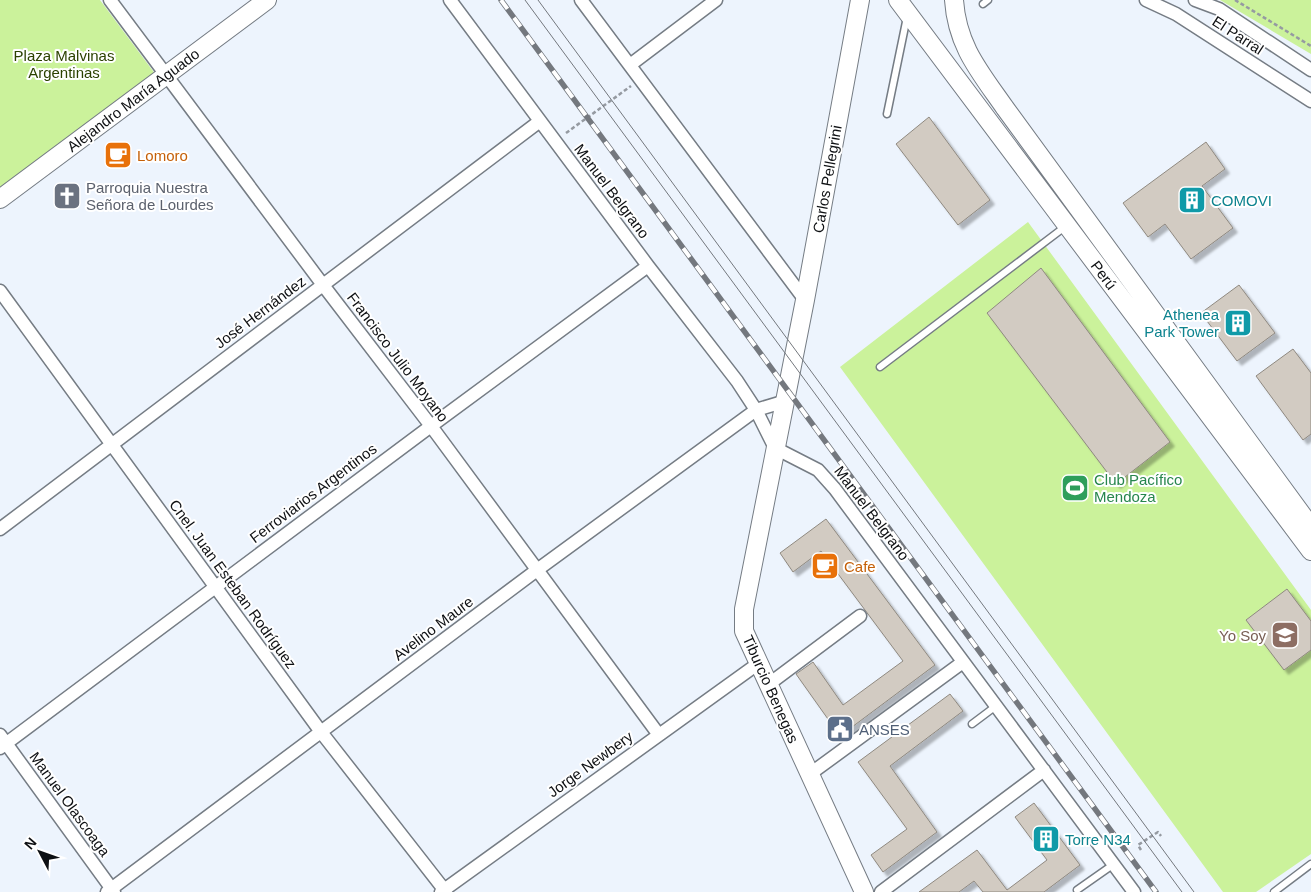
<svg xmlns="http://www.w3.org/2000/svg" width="1311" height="892" viewBox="0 0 1311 892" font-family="Helvetica,sans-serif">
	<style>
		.green { fill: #cbf29b }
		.building { fill: #d2cbc2; stroke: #8f8980; filter: url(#shadow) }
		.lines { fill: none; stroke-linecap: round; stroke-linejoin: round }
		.lane-casing { stroke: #757c84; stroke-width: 9 }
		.street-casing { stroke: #757c84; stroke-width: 15 }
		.secondary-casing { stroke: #757c84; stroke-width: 20 }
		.path { stroke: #959aa1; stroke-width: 2.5; stroke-dasharray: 4 2.5; stroke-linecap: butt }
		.lane { stroke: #fff; stroke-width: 6 }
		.street { stroke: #fff; stroke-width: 12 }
		.secondary { stroke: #fff; stroke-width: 18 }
		.tram { stroke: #74787e; stroke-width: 1 }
		.rail-casing { stroke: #74787e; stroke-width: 5.5 }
		.rail { stroke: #fff; stroke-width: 4; stroke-dasharray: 11; stroke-linecap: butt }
		.labels { text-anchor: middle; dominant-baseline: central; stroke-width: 4; stroke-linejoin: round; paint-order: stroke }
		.street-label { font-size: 15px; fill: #0e1013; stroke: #fff }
		.park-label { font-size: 15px; fill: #2b4100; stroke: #fff }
		.food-label { font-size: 15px; fill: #c56008; stroke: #fff; text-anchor: start }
		.worship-label { font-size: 15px; fill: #5b616d; stroke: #fff; text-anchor: start }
		.culture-label { font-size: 15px; fill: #0d838f; stroke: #fff; text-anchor: start }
		.leisure-label { font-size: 15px; fill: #27864d; stroke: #fff; text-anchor: start }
		.education-label { font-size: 15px; fill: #785e54; stroke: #fff; text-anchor: end }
		.service-label { font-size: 15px; fill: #4e5e75; stroke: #fff; text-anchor: start }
	</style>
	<defs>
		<filter id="shadow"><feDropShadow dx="4.5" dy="4.5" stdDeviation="1" flood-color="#0004"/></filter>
	</defs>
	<rect width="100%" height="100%" fill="#edf4fd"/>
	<path class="green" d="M0 0H100L156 75 0 192Z
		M1220 0H1311V54Z
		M1028 222 1311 610V854L1256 892H1223L840 367Z"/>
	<path class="building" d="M929 117 990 200 958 225 896 144Z
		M1206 142 1225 169 1202 186 1233 228 1191 259 1165 224 1148 237 1123 203Z
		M1041 268 1170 442 1116 484 987 313Z
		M1239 285 1275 333 1237 361 1201 313Z
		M1293 349 1311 373V434L1303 440 1256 376Z
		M826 519 935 665 840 736 796 674 813 662 843 705 903 661 821 551 793 572 780 553Z
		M1287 589 1311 621V650L1284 670 1246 620Z
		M950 694 963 711 890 766 937 832 883 872 871 855 907 829 858 762Z
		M1034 803 1080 865 1044 892H983L974 881 959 892H919L977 850 1007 890 1047 860 1015 817Z"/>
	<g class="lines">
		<g class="lane-casing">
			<path id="lane" d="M983 4 988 0
				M887 114 907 17
				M880 367 1066 226
				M972 724 996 706
				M1077 890 1114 864
				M1274 892 1311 864"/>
		</g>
		<g class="street-casing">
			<path id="street" d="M110 0 323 285 431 426 659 735
				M450 0 648 266 737 381 756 410 775 448 818 470 835 489 1134 892
				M581 0 805 300
				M1146 0 1176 14 1311 101
				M1195 0 1219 9 1311 70
				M630 65 716 0
				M0 291 321 732 446 892
				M0 529 540 121
				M769 684 860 616
				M0 735 114 892
				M0 748 431 426 648 266
				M810 774 963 662
				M107 892 537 570 756 410 786 401
				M441 892 759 663
				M881 892 1044 770"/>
		</g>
		<g class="secondary-casing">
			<path id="secondary" d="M860 0 805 300 744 609V631L864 892
				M898 0 1311 551
				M954 0C957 46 980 72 1005 108L1311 527
				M0 199 267 0"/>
		</g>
		<path class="path" d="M1235 0 1311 46
			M566 133 631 86
			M1141 850 1138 845 1158 832 1161 836"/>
		<use href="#lane" class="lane"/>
		<use href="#street" class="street"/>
		<use href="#secondary" class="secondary"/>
		<path class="tram" d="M525 0 1182 892
			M538 0 1194 892"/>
		<g class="rail-casing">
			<path id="rail" d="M501 0 1156 892"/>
		</g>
		<use href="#rail" class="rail"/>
	</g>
	<defs>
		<g id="cafe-square" transform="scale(1.4375)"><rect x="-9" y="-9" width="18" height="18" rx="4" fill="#e8710a" stroke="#fff"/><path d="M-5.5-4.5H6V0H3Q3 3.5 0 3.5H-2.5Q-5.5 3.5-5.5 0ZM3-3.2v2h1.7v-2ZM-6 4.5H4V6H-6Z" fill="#fff"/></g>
		<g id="church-square" transform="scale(1.4375)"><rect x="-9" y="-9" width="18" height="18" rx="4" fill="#6b7280" stroke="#fff"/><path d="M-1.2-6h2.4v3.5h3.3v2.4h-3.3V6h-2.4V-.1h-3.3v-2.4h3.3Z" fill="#fff"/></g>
		<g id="building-square" transform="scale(1.4375)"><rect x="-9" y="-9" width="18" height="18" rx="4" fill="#0f9aa8" stroke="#fff"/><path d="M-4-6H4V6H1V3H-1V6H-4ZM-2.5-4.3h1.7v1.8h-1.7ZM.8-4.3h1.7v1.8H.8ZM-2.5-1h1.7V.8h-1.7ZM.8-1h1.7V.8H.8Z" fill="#fff"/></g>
		<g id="stadium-square" transform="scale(1.4375)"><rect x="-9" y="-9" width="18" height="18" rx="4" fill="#2e9e5b" stroke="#fff"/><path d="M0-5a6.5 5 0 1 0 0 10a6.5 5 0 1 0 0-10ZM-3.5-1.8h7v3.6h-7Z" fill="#fff"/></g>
		<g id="school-square" transform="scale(1.4375)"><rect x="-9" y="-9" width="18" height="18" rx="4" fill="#8d6e63" stroke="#fff"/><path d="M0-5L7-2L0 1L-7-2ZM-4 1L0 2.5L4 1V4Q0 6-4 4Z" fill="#fff"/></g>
		<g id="civic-square" transform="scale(1.4375)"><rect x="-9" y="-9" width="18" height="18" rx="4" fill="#5c6f8a" stroke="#fff"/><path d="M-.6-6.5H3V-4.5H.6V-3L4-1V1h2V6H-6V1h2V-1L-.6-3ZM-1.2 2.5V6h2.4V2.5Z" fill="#fff"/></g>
	</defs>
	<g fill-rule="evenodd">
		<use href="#cafe-square" x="118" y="155"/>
		<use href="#church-square" x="67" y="196"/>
		<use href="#building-square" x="1192" y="200"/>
		<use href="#building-square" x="1238" y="323"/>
		<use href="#stadium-square" x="1075" y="488"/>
		<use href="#cafe-square" x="825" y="566"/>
		<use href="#school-square" x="1285" y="635"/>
		<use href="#civic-square" x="840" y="729"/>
		<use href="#building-square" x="1046" y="839"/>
	</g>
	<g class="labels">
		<g class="street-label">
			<text transform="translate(1238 35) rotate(33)">El Parral</text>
			<text transform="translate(133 100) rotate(-37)">Alejandro María Aguado</text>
			<text transform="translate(827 179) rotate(-80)">Carlos Pellegrini</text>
			<text transform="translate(612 191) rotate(53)">Manuel Belgrano</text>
			<text transform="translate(1104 275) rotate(53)">Perú</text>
			<text transform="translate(260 312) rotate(-37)">José Hernández</text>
			<text transform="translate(398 357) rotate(53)">Francisco Julio Moyano</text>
			<text transform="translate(313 493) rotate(-37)">Ferroviarios Argentinos</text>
			<text transform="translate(872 513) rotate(53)">Manuel Belgrano</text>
			<text transform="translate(233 584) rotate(54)">Cnel. Juan Esteban Rodríguez</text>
			<text transform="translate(433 628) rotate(-37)">Avelino Maure</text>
			<text transform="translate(771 689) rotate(66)">Tiburcio Benegas</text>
			<text transform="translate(590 764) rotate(-36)">Jorge Newbery</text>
			<text transform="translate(70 804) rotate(54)">Manuel Olascoaga</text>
		</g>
		<g class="park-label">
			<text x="64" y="55">Plaza Malvinas<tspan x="64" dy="17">Argentinas</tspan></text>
		</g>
		<g class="food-label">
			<text x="137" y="155">Lomoro</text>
			<text x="844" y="566">Cafe</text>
		</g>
		<g class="worship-label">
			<text x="86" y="187">Parroquia Nuestra<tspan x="86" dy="17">Señora de Lourdes</tspan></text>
		</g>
		<g class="culture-label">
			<text x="1211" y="200">COMOVI</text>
			<text x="1219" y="314" text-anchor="end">Athenea<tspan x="1219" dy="17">Park Tower</tspan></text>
			<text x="1065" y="839">Torre N34</text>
		</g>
		<g class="leisure-label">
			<text x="1094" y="479">Club Pacífico<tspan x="1094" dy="17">Mendoza</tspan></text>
		</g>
		<g class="education-label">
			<text x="1266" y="635">Yo Soy</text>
		</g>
		<g class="service-label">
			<text x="859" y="729">ANSES</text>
		</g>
	</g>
	<g transform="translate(40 852) rotate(311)" stroke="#ffffff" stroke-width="4" paint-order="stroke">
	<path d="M0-4L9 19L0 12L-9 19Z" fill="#0e1013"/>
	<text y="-8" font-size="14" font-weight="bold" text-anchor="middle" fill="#0e1013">N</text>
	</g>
</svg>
